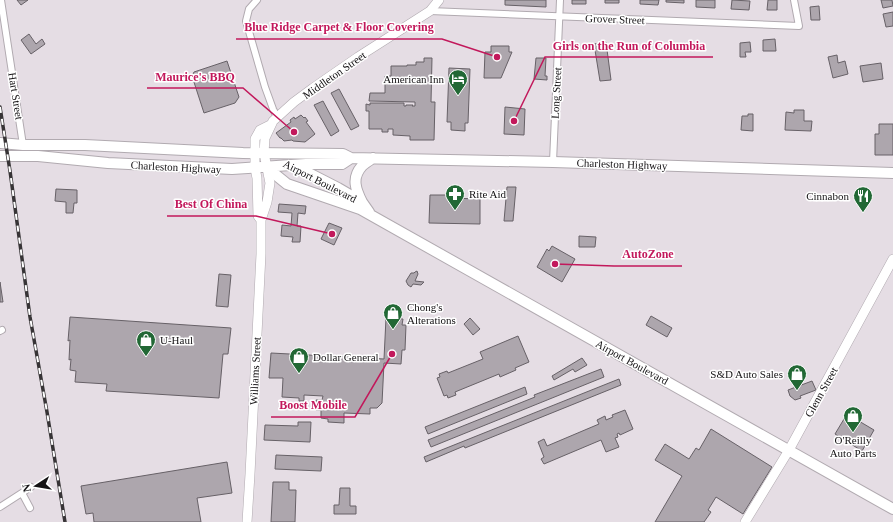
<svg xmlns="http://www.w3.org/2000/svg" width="893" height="522" viewBox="0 0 893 522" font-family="Georgia,serif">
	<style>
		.building { fill: #ada6ad; stroke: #676167 }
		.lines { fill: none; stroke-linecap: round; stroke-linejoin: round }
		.street-casing { stroke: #b1aab0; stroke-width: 8 }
		.secondary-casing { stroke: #b1aab0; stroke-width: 10 }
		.primary-casing { stroke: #b1aab0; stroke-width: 12 }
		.street { stroke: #fff; stroke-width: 6 }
		.secondary { stroke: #fff; stroke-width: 9 }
		.primary { stroke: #fff; stroke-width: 10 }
		.rail-casing { stroke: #373436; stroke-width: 3.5 }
		.rail { stroke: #fff; stroke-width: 2; stroke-dasharray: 6; stroke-linecap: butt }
		.labels { text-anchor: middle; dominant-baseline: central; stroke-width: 3; stroke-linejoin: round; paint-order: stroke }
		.street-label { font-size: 11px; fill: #141214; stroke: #fff }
		.poi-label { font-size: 11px; fill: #141214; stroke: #fff; text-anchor: start }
		.leader { fill: none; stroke: #c2185b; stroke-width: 1.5 }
		.callout-dot { fill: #c2185b; stroke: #fff; stroke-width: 1.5 }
		.callout-label { font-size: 12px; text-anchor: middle; font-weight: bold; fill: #c2185b; stroke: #fff; stroke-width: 3; stroke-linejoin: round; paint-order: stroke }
	</style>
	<rect width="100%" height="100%" fill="#e5dde4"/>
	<path class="building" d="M17 0H28L21 5Z
		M505 0H546V7L505 5Z
		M572 0H586V4H572Z
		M605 0H619V3H605Z
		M640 0H659L658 5 640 4Z
		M666 0H684V3L666 2Z
		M696 0H715V8L696 7Z
		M732 0 750 1 749 10 731 9Z
		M768 0H777V10H767Z
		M881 0H892L893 6 883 8Z
		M819 6 820 20H811L810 7Z
		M893 12V26L886 27 883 14Z
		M29 34 36 44 42 39 45 44 31 54 21 40Z
		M775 39 776 51H763V40Z
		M606 42 611 80 600 81 594 44Z
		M750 42 751 52H745L746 57H740V43Z
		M491 46H509V52H512L501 78H484L485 52H491Z
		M837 55 838 63 845 61 848 74 833 78 828 57Z
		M424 58H432L431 102H435L434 140H410V136L393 135V129H388V132H382V129H369V111H366V104L370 105V103H404V106H406V105H413L412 106H415V102L369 101 370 93H385V76H391V66H407V65H416V62H424Z
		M536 58H546L545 76H547V80L534 79Z
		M227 61 239 97 235 103 204 113 192 76 194 72Z
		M881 63 883 79 863 82 860 66Z
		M449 68 470 69 468 123H465V131L451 130V122H447Z
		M339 89 359 126 351 130 331 93Z
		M323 101 339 131 331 136 314 105Z
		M505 107 525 109 524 135 504 134Z
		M794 110H804V121H812L811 131 785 130 786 112 794 113Z
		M748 114H753V131L741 130 742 116H748Z
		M301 115 304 118 305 117 308 121 306 122 315 134 305 142 293 141 292 140 284 141 281 138H280L276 133 291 122 290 120 294 117 295 119Z
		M879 124H893V155H875V134H879Z
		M507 187H516L513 221H504Z
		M56 189 77 190V203H74L73 213H66V202L55 201Z
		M430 195H448V198L480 199V224L429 223Z
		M279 204 306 206 305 214 298 213 297 226H301L300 242H292L293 237 281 236 282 225 291 226 292 213 278 212Z
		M329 223 342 228 334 245 321 239Z
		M579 236 596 237 595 247H579Z
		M552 246 575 259 562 282 537 267 547 249 549 251Z
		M417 271 418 274 415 281 424 282 421 285 413 284 411 287 408 285 406 281 411 273H414L415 272Z
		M219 274 231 275 228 307 216 306Z
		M0 282 3 302H0Z
		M651 316 672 328 667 337 646 325Z
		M70 317 231 328 228 354H223L219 398 106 391 107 384 75 382 76 371 70 370 71 359 69 360 70 340 68 341Z
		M386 318 403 319 402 325H406L405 350H402L401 364 384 363 382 403 377 408H370V414L344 413V423L328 422V419L321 418V410H316V400H322L323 396 304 395V401H299V398L282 397 283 378H269L271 353 384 359Z
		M470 318 480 329 473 335 464 324Z
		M518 336 529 362 515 368 516 370 500 377 499 374 455 392 456 395 448 398 447 395 444 396 437 378 440 377 439 374 447 371 448 373 483 359 480 352Z
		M582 358 587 365 575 372 573 369 554 380 552 376Z
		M601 369 604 377 431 447 428 440 535 397 534 395Z
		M619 379 621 385 465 448 464 446 426 462 424 457Z
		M812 381 816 390 800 396 801 398 795 400 790 396 788 390Z
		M525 387 527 394 428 434 425 427Z
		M625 410 633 429 620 435 619 433 617 434 618 437 615 438 619 447 606 452 601 440 544 464 541 459 544 457 538 442 544 439 547 446 599 424 597 420 605 416 606 420 613 417 612 415Z
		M847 414 874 430 862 451 835 434Z
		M298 422H311L310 442 264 440 265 425 298 426Z
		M711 429 772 467 743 514 716 497 708 510 711 512 704 522H655L682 476 655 460 665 444 689 459 696 448 699 450Z
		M276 455 322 457 321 471 275 469Z
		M227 462 232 493 197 498 201 522H94L93 513 86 514 81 486Z
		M273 482H289V490H296L295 522H271Z
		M340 488H350V506H356V514H334V505H339Z"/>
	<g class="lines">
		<g class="street-casing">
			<path id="street" d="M1 0 23 145
				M257 0 249 9 246 21 265 87 273 109 277 117
				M430 11 799 26 794 0
				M553 162 560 0
				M0 331 2 330
				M22 493 30 508
				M0 507 31 487"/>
		</g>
		<g class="secondary-casing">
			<path id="secondary" d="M261 220 258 216 257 178 255 168V139L260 130 270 125
				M247 522 250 474 261 254V220L267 202 270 183 264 153 265 138 273 121 294 102 313 88 358 57 430 11 439 0
				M745 522 789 450 893 259"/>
		</g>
		<g class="primary-casing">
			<path id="primary" d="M0 143 23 145H85L243 153 343 154 351 158 553 162 893 173
				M0 156H38L108 163 232 169 306 164H342L351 158
				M295 166 338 188 362 202 369 212
				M266 167 287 184 360 209 893 509
				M362 202C356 190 351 178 362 166 365 163 370 160 373 158"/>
		</g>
		<use href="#street" class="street"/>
		<use href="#secondary" class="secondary"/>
		<use href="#primary" class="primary"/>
		<g class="rail-casing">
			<path id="rail" d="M0 107 10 171 30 317 47 412 65 522"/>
		</g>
		<use href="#rail" class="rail"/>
	</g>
	<defs>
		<g id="hotel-pin" transform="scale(1)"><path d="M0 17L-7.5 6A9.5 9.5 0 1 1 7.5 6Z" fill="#226835" stroke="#fff"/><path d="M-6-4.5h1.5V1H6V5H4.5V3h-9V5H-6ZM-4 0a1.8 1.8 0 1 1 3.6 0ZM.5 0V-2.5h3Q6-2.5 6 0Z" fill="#fff"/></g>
		<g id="pharmacy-pin" transform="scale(1)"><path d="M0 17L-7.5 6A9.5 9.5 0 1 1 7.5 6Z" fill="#226835" stroke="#fff"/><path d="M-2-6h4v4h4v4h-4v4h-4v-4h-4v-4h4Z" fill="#fff"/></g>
		<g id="restaurant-pin" transform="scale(1)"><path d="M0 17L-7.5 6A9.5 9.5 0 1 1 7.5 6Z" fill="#226835" stroke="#fff"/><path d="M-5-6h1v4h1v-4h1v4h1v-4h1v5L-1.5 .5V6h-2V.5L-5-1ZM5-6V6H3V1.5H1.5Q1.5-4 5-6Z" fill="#fff"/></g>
		<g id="shop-pin" transform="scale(1)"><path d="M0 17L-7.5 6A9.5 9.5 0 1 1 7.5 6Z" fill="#226835" stroke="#fff"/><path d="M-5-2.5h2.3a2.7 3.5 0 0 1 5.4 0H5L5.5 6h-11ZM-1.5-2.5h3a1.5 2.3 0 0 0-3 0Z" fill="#fff"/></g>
	</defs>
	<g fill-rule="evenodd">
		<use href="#hotel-pin" x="458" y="79"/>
		<use href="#pharmacy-pin" x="455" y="194"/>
		<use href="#restaurant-pin" x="863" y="196"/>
		<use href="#shop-pin" x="393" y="313"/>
		<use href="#shop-pin" x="146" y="340"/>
		<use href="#shop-pin" x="299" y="357"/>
		<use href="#shop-pin" x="797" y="374"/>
		<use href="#shop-pin" x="853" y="416"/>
	</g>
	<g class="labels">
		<g class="street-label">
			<text transform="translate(615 19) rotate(2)">Grover Street</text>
			<text transform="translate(334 75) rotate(-35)">Middleton Street</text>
			<text transform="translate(556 93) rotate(-87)">Long Street</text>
			<text transform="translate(16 96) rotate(81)">Hart Street</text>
			<text transform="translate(622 164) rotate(2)">Charleston Highway</text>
			<text transform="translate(176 167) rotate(3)">Charleston Highway</text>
			<text transform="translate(320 181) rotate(27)">Airport Boulevard</text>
			<text transform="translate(632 362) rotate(29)">Airport Boulevard</text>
			<text transform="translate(255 371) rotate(-87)">Williams Street</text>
			<text transform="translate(821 392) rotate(-61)">Glenn Street</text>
		</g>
		<g class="poi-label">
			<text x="444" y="79" text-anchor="end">American Inn</text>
			<text x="469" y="194">Rite Aid</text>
			<text x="849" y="196" text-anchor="end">Cinnabon</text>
			<text x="407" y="307">Chong's<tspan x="407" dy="13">Alterations</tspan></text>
			<text x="160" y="340">U-Haul</text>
			<text x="313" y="357">Dollar General</text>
			<text x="783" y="374" text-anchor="end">S&amp;D Auto Sales</text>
			<text x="853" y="440" text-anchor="middle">O'Reilly<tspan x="853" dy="13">Auto Parts</tspan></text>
		</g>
	</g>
	<path class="leader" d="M497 57L442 39H236M514 121L545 57H713M294 132L243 88H147M332 234L256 216H167M555 264L614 266H682M392 354L355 417H271"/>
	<g class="callout-dot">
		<circle cx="497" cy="57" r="4"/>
		<circle cx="514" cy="121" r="4"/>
		<circle cx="294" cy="132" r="4"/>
		<circle cx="332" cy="234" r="4"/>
		<circle cx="555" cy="264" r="4"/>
		<circle cx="392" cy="354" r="4"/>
	</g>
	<g class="callout-label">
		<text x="339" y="31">Blue Ridge Carpet &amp; Floor Covering</text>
		<text x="629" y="50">Girls on the Run of Columbia</text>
		<text x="195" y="81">Maurice's BBQ</text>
		<text x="211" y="208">Best Of China</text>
		<text x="648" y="258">AutoZone</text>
		<text x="313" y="409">Boost Mobile</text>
	</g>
	<g transform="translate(36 486) rotate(258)" stroke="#ffffff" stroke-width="3" paint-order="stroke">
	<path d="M0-3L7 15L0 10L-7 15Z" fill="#141214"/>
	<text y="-6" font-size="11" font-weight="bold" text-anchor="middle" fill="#141214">N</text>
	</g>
</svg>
